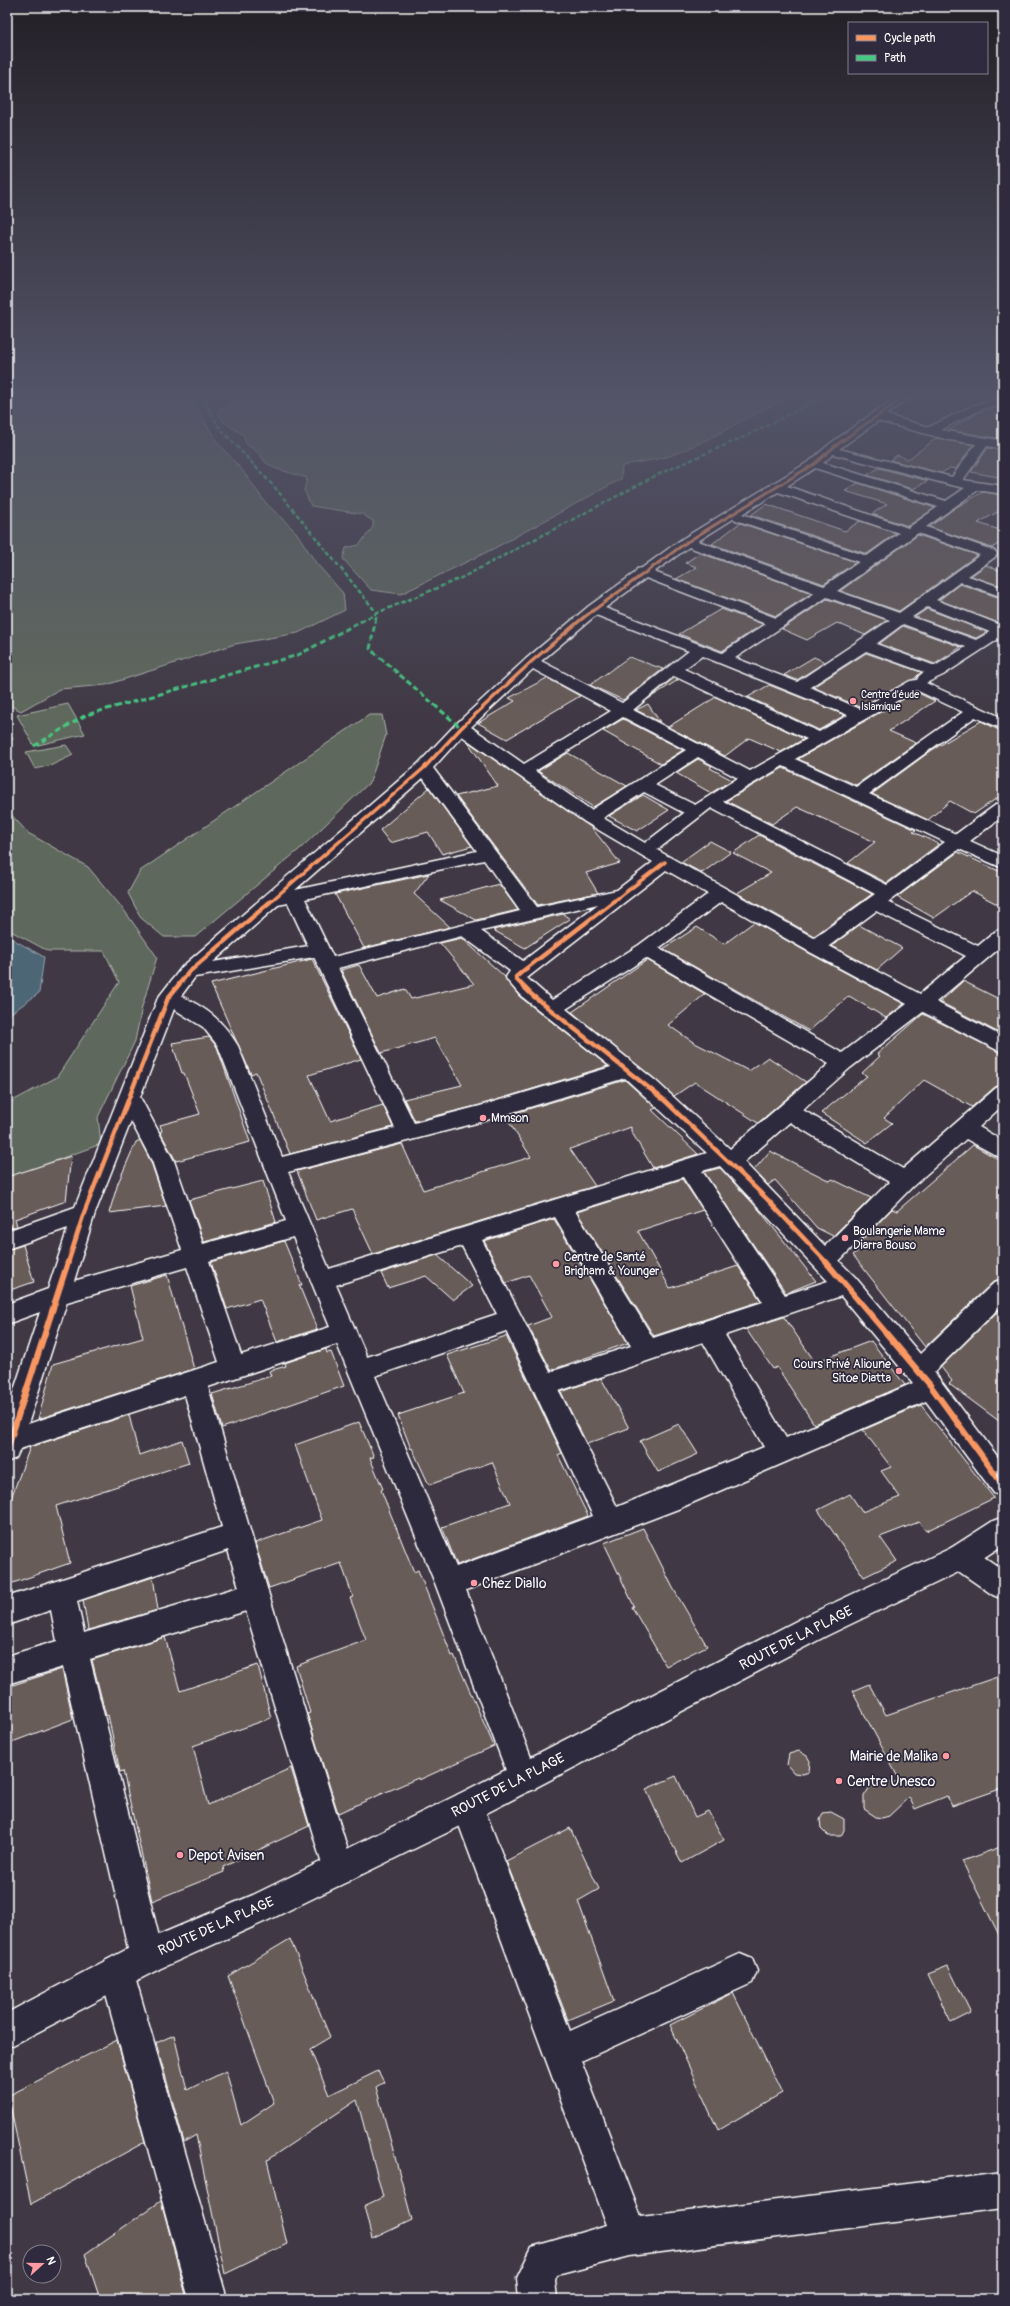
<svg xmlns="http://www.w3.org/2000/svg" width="1010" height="2306" viewBox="0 0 1010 2306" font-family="Pangolin,sans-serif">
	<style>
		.green { fill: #5f685b; stroke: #afb4ad }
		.water { fill: #4d6676; stroke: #94a3ad }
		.building { fill: #685c58; stroke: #fff }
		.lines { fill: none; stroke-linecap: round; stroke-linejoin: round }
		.minor-casing { stroke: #fff; stroke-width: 3 }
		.secondary-casing { stroke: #fff; stroke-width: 3 }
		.minor { fill: #2f2a3d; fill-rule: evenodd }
		.secondary { fill: #2f2a3d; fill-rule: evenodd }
		.quiet-far1 { stroke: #46c982; stroke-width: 2.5; stroke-dasharray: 4.5 2.5; stroke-linecap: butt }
		.quiet { stroke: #46c982; stroke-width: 3; stroke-dasharray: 6 3; stroke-linecap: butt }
		.cycleway-far3-casing { stroke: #2f2a3d; stroke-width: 4.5 }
		.cycleway-far2-casing { stroke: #2f2a3d; stroke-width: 5.5 }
		.cycleway-far1-casing { stroke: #2f2a3d; stroke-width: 7 }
		.cycleway-casing { stroke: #2f2a3d; stroke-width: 8 }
		.cycleway-far3 { stroke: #f99763; stroke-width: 3 }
		.cycleway-far2 { stroke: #f99763; stroke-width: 3.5 }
		.cycleway-far1 { stroke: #f99763; stroke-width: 4.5 }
		.cycleway { stroke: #f99763; stroke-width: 6 }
		.poi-dot { fill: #ff9aa2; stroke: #2f2a3d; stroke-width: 1.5 }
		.labels { text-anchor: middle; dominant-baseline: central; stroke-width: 3.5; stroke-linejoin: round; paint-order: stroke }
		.far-poi-label { font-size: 10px; fill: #fff; stroke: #2f2a3d; text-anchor: start }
		.poi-label { font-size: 12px; fill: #fff; stroke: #2f2a3d; text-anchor: start }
		.near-poi-label { font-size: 14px; fill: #fff; stroke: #2f2a3d; text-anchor: start }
		.near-street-label { font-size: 14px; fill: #fff; stroke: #2f2a3d }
	</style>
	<rect width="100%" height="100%" fill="#403945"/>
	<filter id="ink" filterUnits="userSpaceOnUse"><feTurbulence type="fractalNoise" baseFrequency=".025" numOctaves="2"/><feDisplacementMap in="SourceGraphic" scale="8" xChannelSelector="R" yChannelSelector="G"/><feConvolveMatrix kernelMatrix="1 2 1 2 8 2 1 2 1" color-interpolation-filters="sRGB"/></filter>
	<g filter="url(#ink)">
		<path class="green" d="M7 394H188L217 442 242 470 266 503 296 532 316 563 343 593 345 610 298 633 235 644 106 685 60 689 21 711 7 704Z
			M254 394H797C754 412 714 439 670 456 655 461 638 461 622 466L621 479 493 549 401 594 371 590 343 559 346 548 359 545 373 527V521L362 514 311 506 304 490 307 478 274 468 265 462 259 453 246 444 244 435 225 423 218 414 220 408Z
			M68 704 85 734 34 746 17 715Z
			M369 715H382L386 735 370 782 301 848 195 937H164L141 918 128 893 140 871Z
			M66 745 73 755 52 765 35 769 26 752Z
			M7 810 28 833 88 867 124 910 157 957 142 1007 135 1041 98 1117 101 1144 7 1178V1104L57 1077 119 982 104 951H48L7 929Z"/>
		<path class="water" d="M7 936 44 957 39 993 7 1016Z"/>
		<path class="building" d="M1003 406V439L949 430 983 410Z
			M937 438 973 445 956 469 950 468 941 473 890 460 897 455 908 459Z
			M988 448 1003 450V478L971 472Z
			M879 468 928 481 913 489 867 475Z
			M858 483 935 508 908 526 872 514 887 504 845 491Z
			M983 492 1003 495V509L978 523 1003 531V541L992 548 929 527 955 508Z
			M766 504 845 531 860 521 896 533 867 554 751 515Z
			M740 523 856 562 824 584 712 544Z
			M918 535 977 555 899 611 840 591Z
			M700 553 812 593 776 616 676 579 697 567 685 563Z
			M986 565 1003 572V581L998 585 971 576Z
			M960 584 1003 599V622L1001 624 939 600Z
			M827 599 887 620 865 635 837 623 807 640 782 629Z
			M721 609 763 624 722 651 679 634Z
			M927 609 987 632 976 638 915 617Z
			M903 626 961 647 935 664 879 644Z
			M866 653 921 672 914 679 860 707 813 687Z
			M629 657 663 669 623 700 590 685Z
			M814 657 825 662 797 680 784 675Z
			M547 678 580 696 507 739 478 723 515 701 509 698Z
			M674 678 678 680 648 699Z
			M769 685 845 715 819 730 748 697Z
			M916 692 935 701 889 731 916 743 856 785 798 759Z
			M716 697 804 739 781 752 749 738 725 756 668 727Z
			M648 704 660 722 636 710Z
			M623 719 683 750 661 764 603 731Z
			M981 721 1003 732V794L974 814 950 801 928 820 872 794 932 750Z
			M467 741 592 828 620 863 586 873 598 893 538 905 456 796 498 786Z
			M568 753 627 786 593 807 538 771Z
			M698 759 712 766 710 768 732 780 711 793 676 773Z
			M783 768 916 830 913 832 939 844 887 883 848 863 875 842 797 807 772 824 726 801Z
			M429 788 472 846 442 854 428 832 390 843 380 830Z
			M643 795 669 810 637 831 609 816Z
			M759 835 787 850 872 894 814 936 737 893 771 873 733 853Z
			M710 841 731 852 702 873 681 862Z
			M958 852 1003 873V907L972 891 934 918 897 897Z
			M429 874 414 894 450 927 364 948 335 894Z
			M499 884 518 910 476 920 440 900Z
			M563 914 570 919 525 948 493 930Z
			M754 922 807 952 904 1004 886 1018 849 996 809 1031 663 949 697 927 724 944Z
			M859 925 902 948 877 970 832 946Z
			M462 938 505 977 519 996 608 1066 480 1105 415 1121 404 1099 462 1085 435 1038 381 1053 341 970 359 965 377 998 405 989 411 999 474 984 440 943Z
			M312 959 361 1059 309 1075 330 1121 383 1105 393 1127 290 1154 256 1072 251 1074 211 984Z
			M647 960 705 994 668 1025 693 1042 749 1071 768 1057 806 1082 758 1123 695 1082 674 1096 572 1012Z
			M963 981 1003 1001V1035L940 1002Z
			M923 1014 1003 1054V1084L995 1087 972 1107 924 1080 884 1118 892 1123 867 1143 821 1113 867 1076 862 1073 880 1056 877 1054Z
			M209 1037 217 1047 250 1142 176 1161 160 1132 162 1131 160 1125 200 1114 184 1073H182L172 1043Z
			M625 1080 656 1108 652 1110 698 1154 653 1168 631 1131V1127L570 1149 595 1186 373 1254 352 1209 316 1220 297 1171 402 1144 423 1190 531 1157 505 1116Z
			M140 1140 151 1162 166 1206 109 1213 118 1183 136 1142Z
			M973 1145 1003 1162V1278L994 1281 925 1347 853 1255 859 1250 855 1247 892 1209 897 1211Z
			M770 1151 830 1181 832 1179 871 1198 833 1236 817 1228 775 1180 768 1185 754 1170Z
			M71 1156 66 1201 15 1219 17 1226 7 1229V1177Z
			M720 1168 760 1211 816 1281 786 1293 704 1172Z
			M682 1179 703 1210 638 1231 670 1288 738 1266 761 1301 654 1336 577 1212Z
			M263 1181 276 1222 204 1242 189 1200Z
			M554 1219 628 1343 551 1370 528 1326 552 1317 529 1275 506 1283 484 1241Z
			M284 1241 302 1285H299L317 1329 277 1342 260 1299 227 1309 211 1262Z
			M23 1245 34 1282 7 1291V1250Z
			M437 1255 472 1286 453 1300 426 1276 388 1288 381 1273Z
			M167 1275 194 1369 38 1419 53 1364 143 1338 130 1286Z
			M1003 1306V1424L949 1384 952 1381 941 1367Z
			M784 1317 815 1362 871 1341 905 1385 814 1424 777 1367 773 1369 746 1329Z
			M506 1336 562 1453 558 1455 588 1516 457 1565 442 1527 510 1503 492 1462 429 1485 412 1448 411 1449 398 1415 464 1393 447 1355Z
			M326 1349 327 1353 331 1352 344 1386 222 1428 212 1394 271 1376 269 1371 286 1366 285 1363Z
			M601 1378 629 1428 587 1444 561 1392Z
			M921 1405 994 1498 926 1531 919 1522 880 1537 897 1561 864 1577 818 1510 850 1494 862 1512 900 1497 881 1471 891 1467 863 1430Z
			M129 1415 139 1455 182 1440 189 1463 56 1506 70 1563 10 1584 7 1568V1509L30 1447Z
			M359 1422 374 1457 370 1458 383 1489 381 1490 414 1572 418 1570 452 1656 454 1655 494 1746 419 1780 418 1778 338 1813 307 1714 310 1713 296 1666 366 1640 350 1598 353 1597 341 1563 269 1588 255 1543 322 1520 295 1445Z
			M679 1424 698 1454 658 1472 640 1441Z
			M643 1528 673 1588 707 1646 666 1666 632 1607 634 1606 604 1543Z
			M153 1577 158 1610 88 1630 83 1600Z
			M165 1637 180 1691 258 1665 271 1718 193 1746 208 1805 291 1768 309 1826 223 1867 224 1872 152 1901 123 1771 120 1772 108 1715 106 1716 92 1660Z
			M62 1669 73 1719 7 1744V1687Z
			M1003 1675V1788L952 1806 947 1796 915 1809 909 1797 889 1816 882 1818 876 1817 864 1809V1796L870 1787 900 1781 852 1691 869 1684 886 1715Z
			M799 1751 807 1756 810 1761 809 1772 803 1774 794 1773 787 1765 789 1754Z
			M676 1776 695 1817 708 1811 724 1840 682 1863 662 1825 646 1789Z
			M831 1812 844 1819V1830L841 1836H828L821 1829 820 1819 823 1813Z
			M570 1828 599 1889 578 1901 614 2001 568 2020 506 1861Z
			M1003 1846V1943L962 1861Z
			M290 1939 330 2037 310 2049 329 2095 378 2071 384 2082 376 2087 412 2220 372 2239 364 2206 383 2197 357 2100 267 2160 287 2244 225 2274 196 2135 184 2142 156 2043 174 2035 187 2090 226 2071 241 2125 274 2103 228 1976Z
			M948 1966 971 2013 951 2023 928 1974Z
			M733 1993 782 2093 718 2130 670 2025Z
			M117 2040 145 2142 31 2204 8 2096Z
			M161 2201 187 2299H100L85 2254Z"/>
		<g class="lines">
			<g class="minor-casing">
				<path id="minor" d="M900 394H913L886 415 929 427 974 405 1003 397V404L982 409 941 430 1003 441V449L987 446 963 480 1003 486V494L978 490 926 527 995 551 997 554 995 557 968 576 1003 588V597L960 582 936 600 1003 626V636L943 675 926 683 1003 718V729L975 717 869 794 956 834 997 804 1003 803V816L970 841 1003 856V868L959 849 888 902 978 946 996 931 1003 929V945L936 1002 1003 1037V1053L923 1012 850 1068 803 1110 903 1169 996 1088 1003 1085V1105L979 1127 1003 1141V1159L966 1139 912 1187 839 1261 855 1277 920 1354 995 1282 1003 1279V1304L934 1372 1003 1464V1497L994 1493 926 1401 678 1509 466 1590 539 1778 535 1789 524 1793 513 1789 435 1583 337 1344 208 1387 269 1595 354 1870 349 1881 338 1886 327 1881 246 1611 90 1659 164 1957 159 1969 147 1974 135 1969 130 1957 63 1667 7 1684V1656L57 1641 51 1610 7 1625V1597L222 1527 185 1395 20 1449 16 1458 7 1462V1411L40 1312 7 1324V1304L48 1289 68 1228 7 1249V1231L75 1207 158 998 182 967 418 764 455 725 526 659 589 606 635 573 637 569 642 568 682 539 810 461 831 443ZM878 421 949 440 976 444 952 477 839 449ZM833 454 951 485 965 488 946 501 823 463ZM815 468 938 507 908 528 787 486ZM778 492 899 533 867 556 742 514ZM733 519 859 562 824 586 698 541ZM918 533 980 555 899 613 837 591ZM689 547 815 593 776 618 654 572ZM646 578 766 624 722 653 605 608ZM827 597 890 620 797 682 735 658ZM927 607 990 632 976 640 912 617ZM596 615 689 651 622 703 541 661ZM903 624 966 647 935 666 876 644ZM866 651 924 672 919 676 917 680 910 681 860 709 810 687ZM702 656 848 715 819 732 684 669ZM533 669 611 711 524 764 471 727ZM674 676 807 739 750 771 633 710ZM916 690 963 712 856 787 795 759ZM623 717 686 750 591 810 535 771ZM462 736 585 822 653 862 617 890 537 907 433 768ZM698 757 738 778 695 805 655 785ZM783 766 945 842 887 885 723 801ZM423 778 477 851 295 890ZM644 792 684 813 645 843 603 818ZM711 808 875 894 814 938 657 850ZM484 860 520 911 333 957 305 899ZM666 870 708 894 639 945 552 1000 527 978ZM721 902 808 951 907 1004 842 1053 659 948ZM288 903 308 946 213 962 278 905ZM598 904 523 961 481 931ZM876 911 966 956 920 994 829 946ZM462 936 510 971 506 977 507 980 520 995 611 1067 480 1106 414 1123 338 968ZM314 957 395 1128 282 1157 238 1046C223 1021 207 1008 181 996L195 977ZM646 958 829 1064 730 1149 657 1082 566 1009ZM174 1009 203 1027 218 1046 286 1221 203 1244 174 1161 140 1097ZM625 1078 707 1153 329 1269 288 1172 480 1122ZM131 1121 152 1161 182 1250 74 1281 95 1213ZM790 1122 889 1182 825 1246 744 1162ZM720 1166 828 1281 785 1295 702 1171ZM683 1177 763 1302 653 1338 575 1211ZM555 1217 631 1346 550 1372 482 1240ZM293 1237 330 1327 241 1355 209 1261ZM462 1246 497 1314 367 1357 336 1285ZM187 1267 219 1362 28 1424 67 1302ZM841 1296 913 1383 786 1438 725 1335ZM506 1331 593 1516 456 1567 375 1376ZM703 1342 764 1447 617 1507 559 1391ZM228 1550 239 1587 84 1633 77 1601Z
					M961 1544 971 1548 1003 1570V1599L993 1595 951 1566 947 1557 951 1548Z
					M468 1790 479 1795 570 2031 740 1954 752 1959 757 1971 752 1983 581 2061 641 2217 1003 2172V2208L630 2256 557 2275 555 2280 557 2299H519L517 2278 532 2247 607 2225 452 1806 457 1795Z
					M117 1956 129 1961 134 1973 227 2299H189L100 1973 105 1961Z"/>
			</g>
			<g class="secondary-casing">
				<path id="secondary" d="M1003 1517V1545L971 1566 828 1635 479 1817 275 1917 159 1969 7 2048V2013L135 1945 253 1895 457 1795 808 1615 951 1548 993 1521Z"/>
			</g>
			<use href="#minor" class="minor"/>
			<use href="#secondary" class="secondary"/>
			<path class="quiet-far1" d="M201 394 218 426 277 490 377 613 461 578 661 473 746 436 830 394
				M368 618 377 613 376 618"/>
			<path class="quiet" d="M376 617 370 649 461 728
				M7 728 12 740
				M34 746 86 715 298 655 369 617"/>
			<g class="cycleway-far3-casing">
				<path id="cycleway-far3" d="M583 618 687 542 814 464 835 446 908 394"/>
			</g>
			<g class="cycleway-far2-casing">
				<path id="cycleway-far2" d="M270 902 424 768 461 728 531 662 584 617
					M613 902 665 862"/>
			</g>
			<g class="cycleway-far1-casing">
				<path id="cycleway-far1" d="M614 901 523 971 516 977 517 980 532 995 664 1100 767 1199 827 1263
					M68 1263 84 1213 168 998 189 972 271 901"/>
			</g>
			<g class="cycleway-casing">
				<path id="cycleway" d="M826 1262 930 1385 1003 1485
					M7 1450 68 1262"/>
			</g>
			<use href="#cycleway-far3" class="cycleway-far3"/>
			<use href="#cycleway-far2" class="cycleway-far2"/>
			<use href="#cycleway-far1" class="cycleway-far1"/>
			<use href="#cycleway" class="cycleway"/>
		</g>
	</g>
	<linearGradient id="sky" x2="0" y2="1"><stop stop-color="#231f26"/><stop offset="0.55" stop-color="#535468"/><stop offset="1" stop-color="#535468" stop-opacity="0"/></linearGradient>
	<rect width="1010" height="717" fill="url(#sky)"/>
	<g class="poi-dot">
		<circle cx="853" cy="701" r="4"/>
		<circle cx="483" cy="1118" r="4"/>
		<circle cx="845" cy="1238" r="4"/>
		<circle cx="556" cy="1264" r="4"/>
		<circle cx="899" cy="1371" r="4"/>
		<circle cx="474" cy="1583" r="4"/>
		<circle cx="946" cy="1756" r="4"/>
		<circle cx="839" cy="1781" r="4"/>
		<circle cx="180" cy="1855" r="4"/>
	</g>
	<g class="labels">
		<g class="far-poi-label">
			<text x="861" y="695">Centre d'éude<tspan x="861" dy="12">Islamique</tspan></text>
		</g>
		<g class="poi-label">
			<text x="491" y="1118">Mmson</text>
			<text x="853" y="1231">Boulangerie Mame<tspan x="853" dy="14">Diarra Bouso</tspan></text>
			<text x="564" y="1257">Centre de Santé<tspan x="564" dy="14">Brigham &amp; Younger</tspan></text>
			<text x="891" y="1364" text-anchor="end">Cours Privé Alioune<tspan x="891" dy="14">Sitoe Diatta</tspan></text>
		</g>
		<g class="near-poi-label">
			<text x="482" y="1583">Chez Diallo</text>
			<text x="938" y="1756" text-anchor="end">Mairie de Malika</text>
			<text x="847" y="1781">Centre Unesco</text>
			<text x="188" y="1855">Depot Avisen</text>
		</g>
		<g class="near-street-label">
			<text transform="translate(796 1638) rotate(-27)">ROUTE DE LA PLAGE</text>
			<text transform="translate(508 1785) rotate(-27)">ROUTE DE LA PLAGE</text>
			<text transform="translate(216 1926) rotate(-24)">ROUTE DE LA PLAGE</text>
		</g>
	</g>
	<rect width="1010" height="2306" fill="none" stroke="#2f2a3d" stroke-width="24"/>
	<rect x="12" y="12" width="986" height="2282" fill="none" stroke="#fff" stroke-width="1.5" filter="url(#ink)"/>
	<rect x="848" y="22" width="140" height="52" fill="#2f2a3d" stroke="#827f8b"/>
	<rect x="856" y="35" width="20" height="6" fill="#f99763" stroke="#827f8b"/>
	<text x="884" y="42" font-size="12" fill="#ffffff">Cycle path</text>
	<rect x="856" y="55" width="20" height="6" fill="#46c982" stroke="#827f8b"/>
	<text x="884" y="62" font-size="12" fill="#ffffff">Path</text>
	<g transform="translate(42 2264) rotate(69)"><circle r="19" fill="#2f2a3d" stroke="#827f8b"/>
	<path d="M0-3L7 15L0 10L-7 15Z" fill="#ff9aa2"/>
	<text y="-6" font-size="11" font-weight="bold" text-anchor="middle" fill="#ffffff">N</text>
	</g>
</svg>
